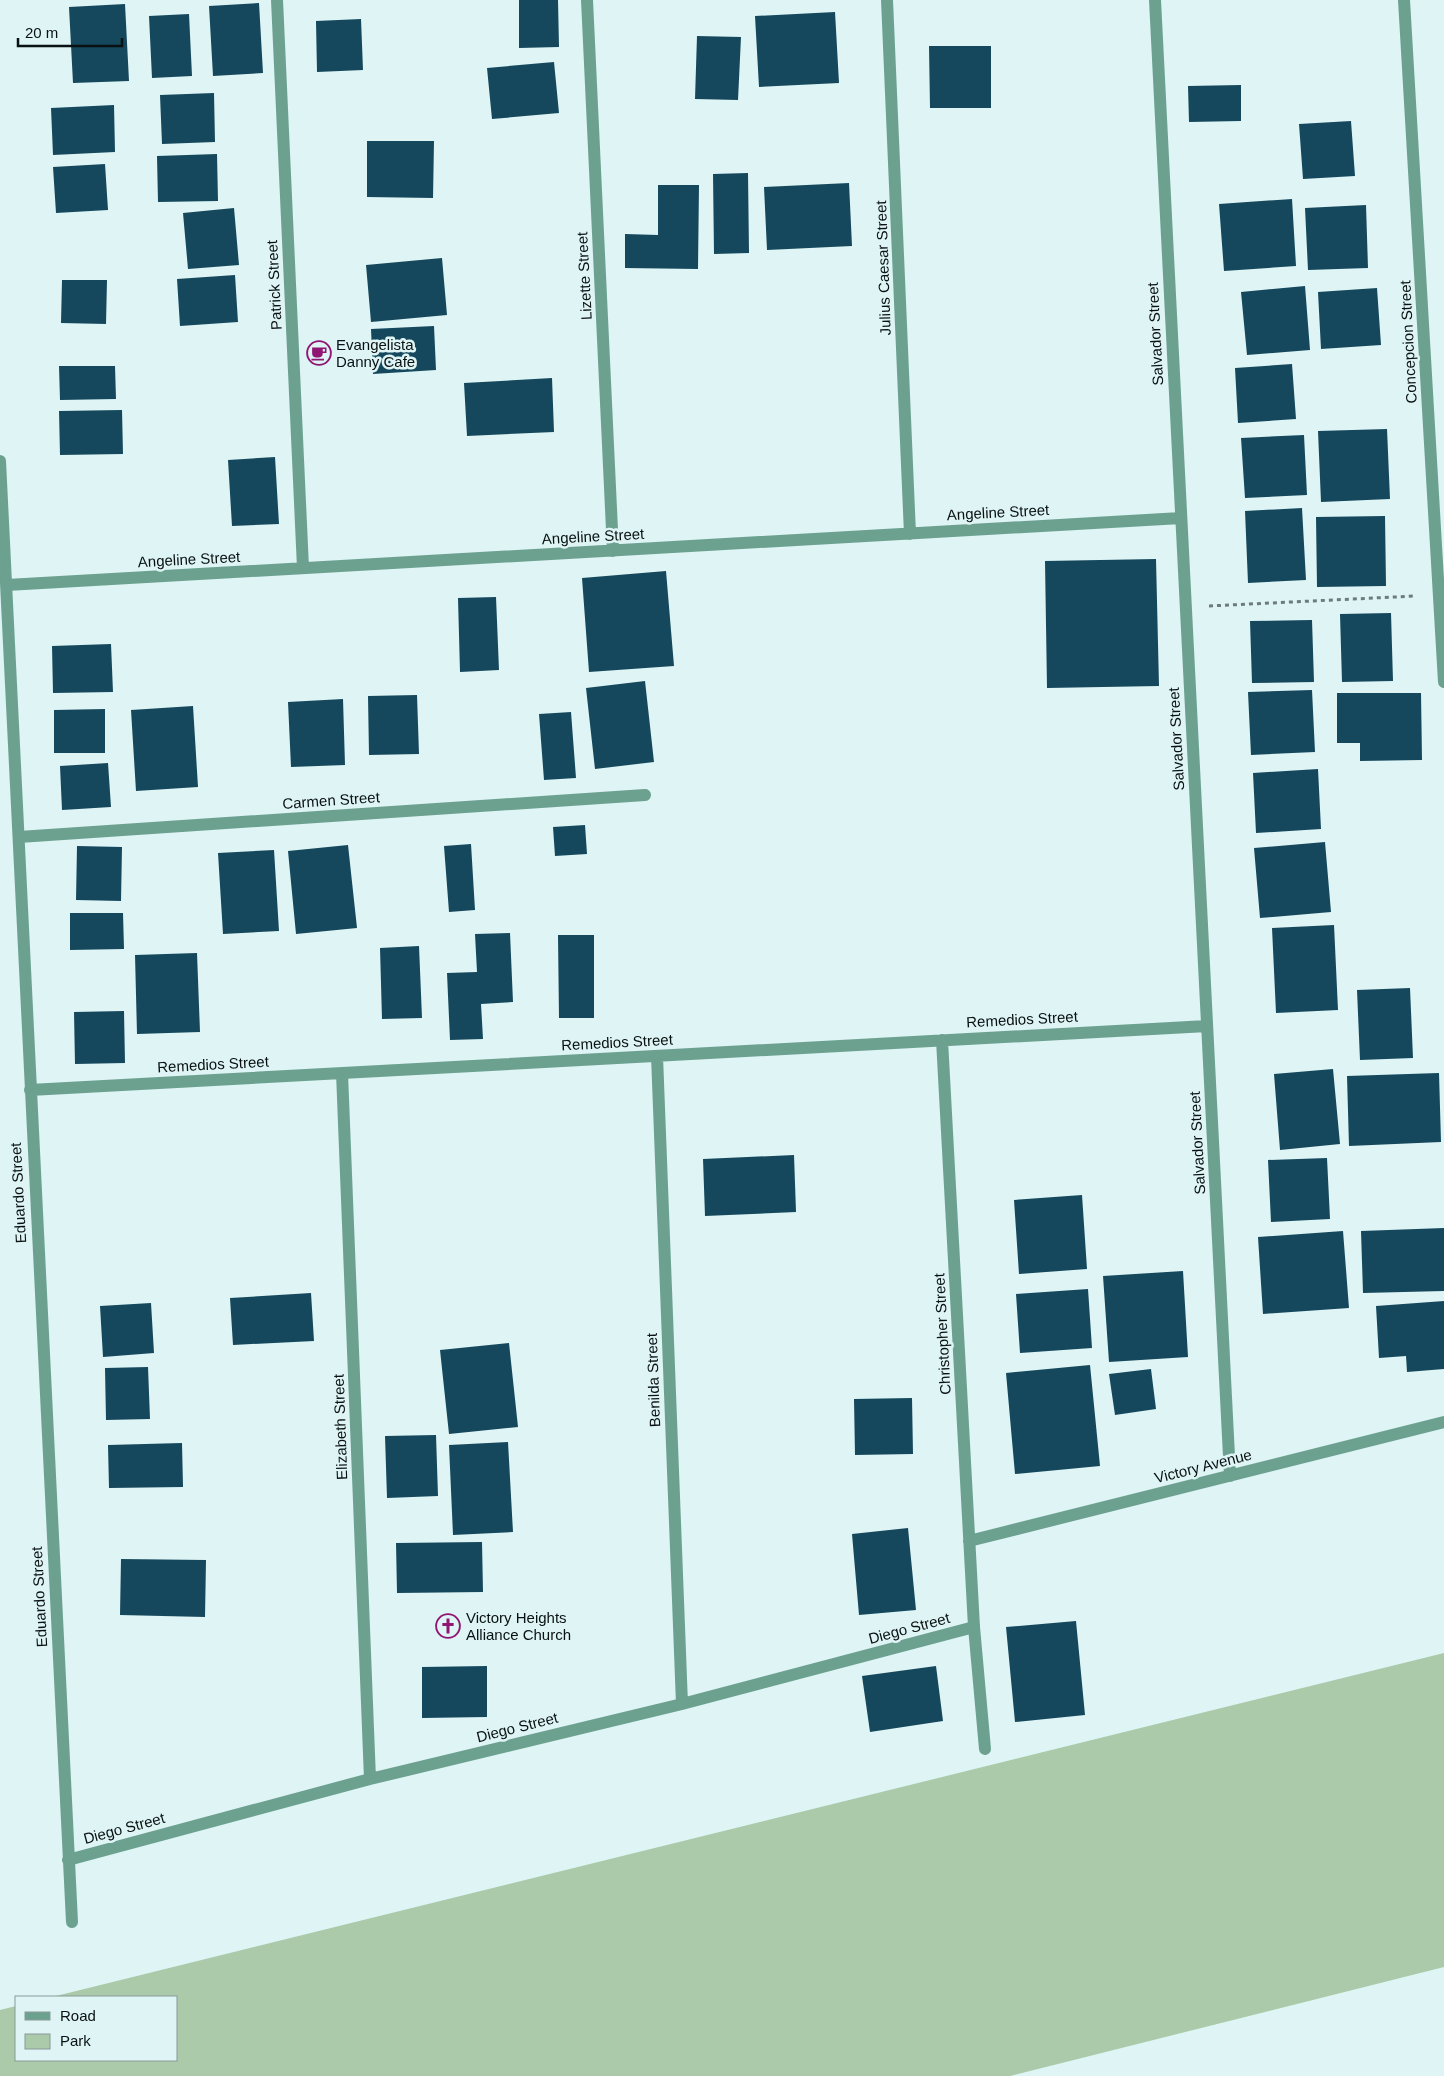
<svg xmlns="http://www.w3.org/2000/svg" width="1444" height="2076" viewBox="0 0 1444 2076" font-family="Helvetica,sans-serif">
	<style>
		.green { fill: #abcaa9 }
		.building { fill: #15485c }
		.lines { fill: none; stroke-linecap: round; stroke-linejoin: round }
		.path { stroke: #6d7b7c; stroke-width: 3; stroke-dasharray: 4 4; stroke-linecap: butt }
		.service { stroke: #6ca190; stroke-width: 12 }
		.minor { stroke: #6ca190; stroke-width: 12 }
		.labels { text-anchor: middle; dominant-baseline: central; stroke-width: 5; stroke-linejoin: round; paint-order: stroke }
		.street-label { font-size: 15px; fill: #0a1112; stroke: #def4f5 }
		.poi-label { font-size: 15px; fill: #0a1112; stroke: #def4f5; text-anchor: start }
	</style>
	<rect width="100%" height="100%" fill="#def4f5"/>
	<path class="green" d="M1444 1653V1967L1010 2076H0V2010L16 2006V2060H176V1997H52Z"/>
	<path class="building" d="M519 0H558L559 47 519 48Z
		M259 3 263 73 213 76 209 6Z
		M125 4 129 81 73 83 69 7Z
		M835 12 839 83 759 87 755 16Z
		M189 14 192 76 152 78 149 16Z
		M361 19 363 70 317 72 316 21Z
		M697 36 741 37 738 100 695 99Z
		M929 46H991V108H930Z
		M554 62 559 113 492 119 487 68Z
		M1241 85V121L1189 122 1188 86Z
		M214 93 215 142 162 144 160 95Z
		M114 105 115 152 53 155 51 108Z
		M1351 121 1355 176 1303 179 1299 124Z
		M367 141H434L433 198 367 197Z
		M217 154 218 201 158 202 157 156Z
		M105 164 108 210 56 213 53 167Z
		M748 173 749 253 714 254 713 174Z
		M849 183 852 246 767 250 764 187Z
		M658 185H699L698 269 625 268V234L658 235Z
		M1292 199 1296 266 1224 271 1219 204Z
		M1366 205 1368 268 1308 270 1305 208Z
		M234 208 239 265 188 269 183 213Z
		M442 258 447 315 371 322 366 265Z
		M235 275 238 322 180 326 177 279Z
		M62 280H107L106 324 61 323Z
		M1305 286 1310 350 1247 355 1241 292Z
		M1377 288 1381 345 1321 349 1318 292Z
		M434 326 436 370 373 374 371 329Z
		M1292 364 1296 419 1238 423 1235 368Z
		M59 366H115L116 399 60 400Z
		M552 378 554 432 467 436 464 383Z
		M122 410 123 454 60 455 59 411Z
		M1387 429 1390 499 1321 502 1318 431Z
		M1304 435 1307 495 1245 498 1241 438Z
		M275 457 279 524 232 526 228 460Z
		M1302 508 1306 580 1248 583 1245 511Z
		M1385 516 1386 586 1317 587 1316 517Z
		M1156 559 1159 686 1047 688 1045 561Z
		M666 571 674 666 589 672 582 578Z
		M496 597 499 670 460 672 458 598Z
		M1391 613 1393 681 1342 682 1340 614Z
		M1312 620 1314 682 1252 683 1250 621Z
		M111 644 113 692 53 693 52 646Z
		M645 681 654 762 595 769 586 688Z
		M1312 690 1315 752 1251 755 1248 692Z
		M1337 693H1421L1422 760 1360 761V743H1337Z
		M417 695 419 754 369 755 368 696Z
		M343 699 345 765 291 767 288 702Z
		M193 706 198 787 136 791 131 710Z
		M105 709V753H54V710Z
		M571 712 576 778 544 780 539 714Z
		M108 763 111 807 62 810 60 766Z
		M1318 769 1321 829 1256 833 1253 773Z
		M585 825 587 854 555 856 553 827Z
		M1325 842 1331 912 1260 918 1254 848Z
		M471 844 475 910 449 912 444 846Z
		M348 845 357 928 296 934 288 851Z
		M77 846 122 847 121 901 76 900Z
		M274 850 279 931 223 934 218 853Z
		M70 913H123L124 949 70 950Z
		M1334 925 1338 1010 1276 1013 1272 928Z
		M510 933 513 1002 481 1004 483 1039 450 1040 447 973 477 972 475 934Z
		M558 935H594V1018H559Z
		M419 946 422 1018 382 1019 380 948Z
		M197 953 200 1032 137 1034 135 955Z
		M1410 988 1413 1058 1360 1060 1357 990Z
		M124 1011 125 1063 75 1064 74 1012Z
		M1333 1069 1340 1144 1280 1150 1274 1074Z
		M1439 1073 1441 1142 1349 1146 1347 1076Z
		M794 1155 796 1212 705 1216 703 1159Z
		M1327 1158 1330 1219 1271 1222 1268 1160Z
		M1082 1195 1087 1269 1019 1274 1014 1200Z
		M1444 1228V1291L1363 1293 1361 1231Z
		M1343 1231 1349 1308 1263 1314 1258 1237Z
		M1183 1271 1188 1357 1109 1362 1103 1276Z
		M1088 1289 1092 1348 1020 1353 1016 1294Z
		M311 1293 314 1341 233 1345 230 1298Z
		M1444 1301V1369L1407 1372 1406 1356 1379 1358 1376 1306Z
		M151 1303 154 1353 103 1357 100 1306Z
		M509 1343 518 1427 449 1434 440 1350Z
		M1090 1365 1100 1466 1015 1474 1006 1373Z
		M148 1367 150 1419 106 1420 105 1368Z
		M1151 1369 1156 1409 1115 1415 1109 1374Z
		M912 1398 913 1454 855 1455 854 1399Z
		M436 1435 438 1496 387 1498 385 1436Z
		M508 1442 513 1532 453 1535 449 1445Z
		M182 1443 183 1487 109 1488 108 1445Z
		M908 1528 916 1610 859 1615 852 1534Z
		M482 1542 483 1592 397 1593 396 1543Z
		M121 1559 206 1560 205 1617 120 1615Z
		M1076 1621 1085 1715 1015 1722 1006 1627Z
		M487 1666V1717L422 1718V1667Z
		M936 1666 943 1721 870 1732 862 1676Z"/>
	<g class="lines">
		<path class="path" d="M1209 606 1415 596"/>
		<path class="service" d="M974 1627 985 1749"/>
		<path class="minor" d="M277 0 303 568
			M587 0 613 551
			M887 0 910 534
			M1155 0 1230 1476
			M1404 0 1444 682
			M0 461 72 1922
			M7 585 1181 518
			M19 837 645 795
			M657 1056 682 1704
			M342 1073 370 1779
			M30 1090 1207 1026
			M969 1541 1444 1422
			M68 1860 370 1779 682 1704 974 1627 942 1040"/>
	</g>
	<defs>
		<g id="cafe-ring" transform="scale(1.25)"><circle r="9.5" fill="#def4f5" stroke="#911673" stroke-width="1.5"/><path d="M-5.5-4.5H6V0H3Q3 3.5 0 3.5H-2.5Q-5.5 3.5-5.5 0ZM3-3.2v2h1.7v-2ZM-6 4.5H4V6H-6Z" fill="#911673"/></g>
		<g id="church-ring" transform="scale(1.25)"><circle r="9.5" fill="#def4f5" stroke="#911673" stroke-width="1.5"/><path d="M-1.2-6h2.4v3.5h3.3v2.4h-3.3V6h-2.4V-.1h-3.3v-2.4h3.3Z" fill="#911673"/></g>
	</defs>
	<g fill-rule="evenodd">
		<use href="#cafe-ring" x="319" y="353"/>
		<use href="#church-ring" x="448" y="1626"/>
	</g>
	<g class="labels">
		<g class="street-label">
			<text transform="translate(883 268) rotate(-92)">Julius Caesar Street</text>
			<text transform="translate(584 276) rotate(-93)">Lizette Street</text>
			<text transform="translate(274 285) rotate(-93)">Patrick Street</text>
			<text transform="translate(1155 334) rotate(-93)">Salvador Street</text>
			<text transform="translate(1408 342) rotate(-93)">Concepcion Street</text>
			<text transform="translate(998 512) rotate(-3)">Angeline Street</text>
			<text transform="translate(593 536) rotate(-3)">Angeline Street</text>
			<text transform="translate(189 559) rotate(-3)">Angeline Street</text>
			<text transform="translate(1176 739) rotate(-93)">Salvador Street</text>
			<text transform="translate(331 800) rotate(-4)">Carmen Street</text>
			<text transform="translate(1022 1019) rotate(-3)">Remedios Street</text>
			<text transform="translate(617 1042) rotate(-3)">Remedios Street</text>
			<text transform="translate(213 1064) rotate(-3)">Remedios Street</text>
			<text transform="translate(1197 1143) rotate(-93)">Salvador Street</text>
			<text transform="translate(18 1193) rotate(-93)">Eduardo Street</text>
			<text transform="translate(942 1334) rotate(-93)">Christopher Street</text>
			<text transform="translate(653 1380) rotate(-92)">Benilda Street</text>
			<text transform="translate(340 1427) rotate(-92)">Elizabeth Street</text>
			<text transform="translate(1203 1466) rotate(-14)">Victory Avenue</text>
			<text transform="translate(39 1597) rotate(-93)">Eduardo Street</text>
			<text transform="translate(909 1628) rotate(-15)">Diego Street</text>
			<text transform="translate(517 1727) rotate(-14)">Diego Street</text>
			<text transform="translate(124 1828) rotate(-15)">Diego Street</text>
		</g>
		<g class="poi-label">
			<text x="336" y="344">Evangelista<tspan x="336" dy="17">Danny Cafe</tspan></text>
			<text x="466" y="1617">Victory Heights<tspan x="466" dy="17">Alliance Church</tspan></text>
		</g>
	</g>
	<rect x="15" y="1996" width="162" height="65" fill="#def4f5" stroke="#89999a"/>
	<rect x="25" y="2012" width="25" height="8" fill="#6ca190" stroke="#89999a"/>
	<text x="60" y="2021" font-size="15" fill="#0a1112">Road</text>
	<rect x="25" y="2034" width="25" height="15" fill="#abcaa9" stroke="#89999a"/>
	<text x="60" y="2046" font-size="15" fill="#0a1112">Park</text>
	<path d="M18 38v8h104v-8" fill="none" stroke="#0a1112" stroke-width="2.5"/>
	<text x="25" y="38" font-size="15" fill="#0a1112" stroke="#def4f5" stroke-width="4" paint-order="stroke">20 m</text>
</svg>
